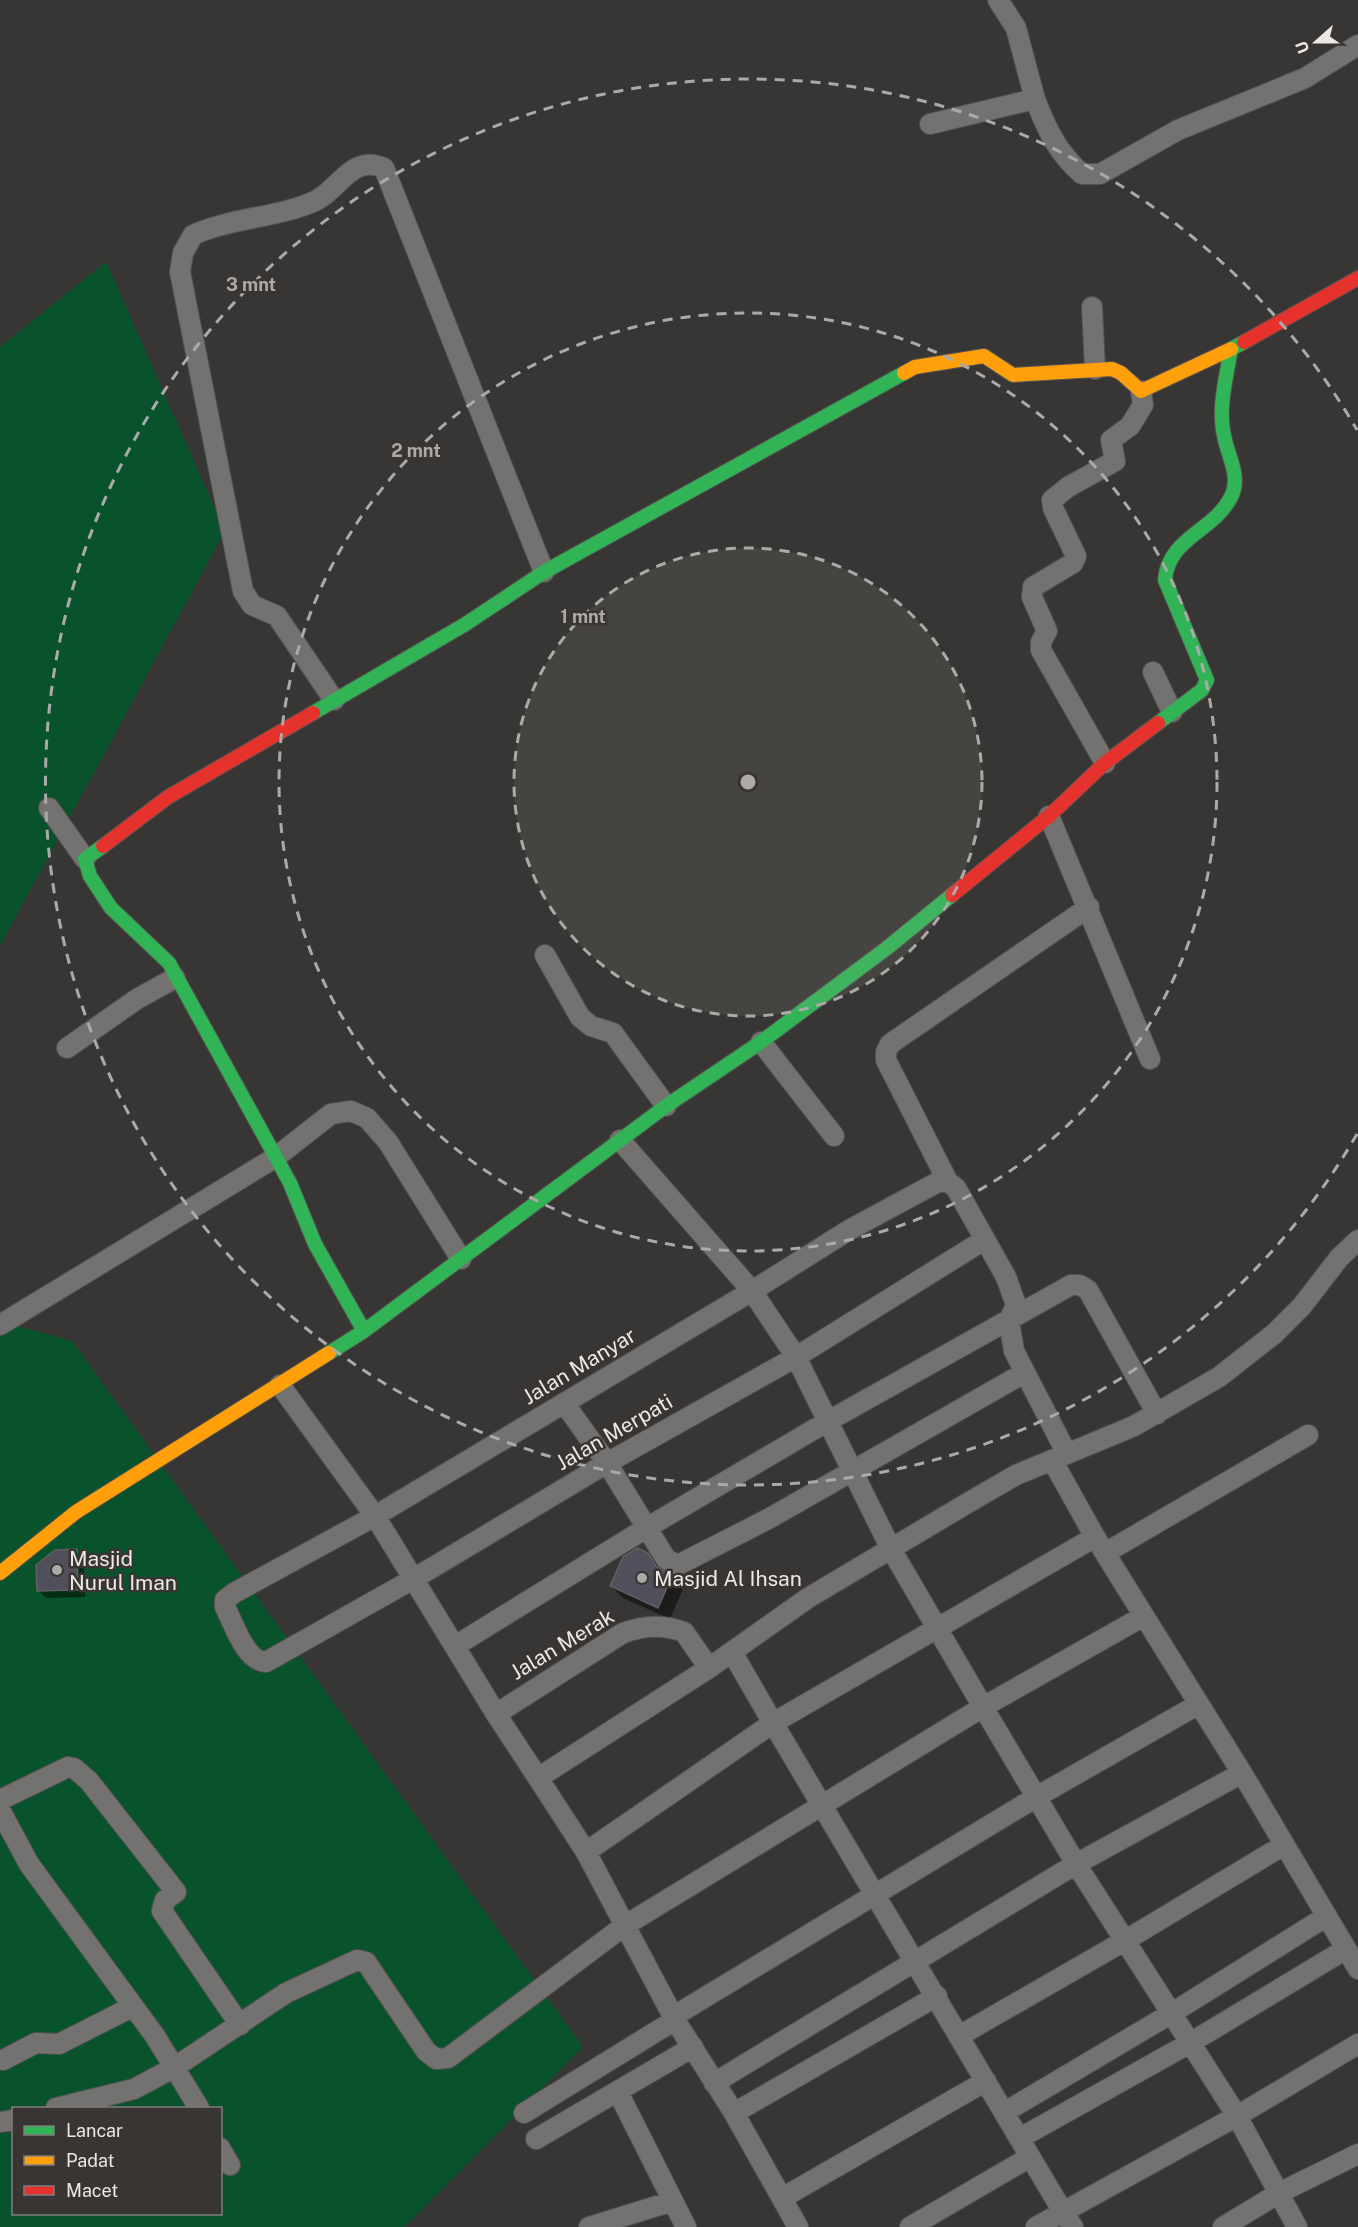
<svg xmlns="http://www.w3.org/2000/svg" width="1358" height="2227" viewBox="0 0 1358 2227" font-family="'Public Sans',sans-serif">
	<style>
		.green { fill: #08532c; fill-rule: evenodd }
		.shadow { fill: #0007 }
		.building { fill: #514f5c; stroke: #616060; stroke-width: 1.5 }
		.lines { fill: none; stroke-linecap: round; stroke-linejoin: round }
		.street-casing { stroke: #545251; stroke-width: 22 }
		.fast-casing { stroke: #545251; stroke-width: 16 }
		.slow-casing { stroke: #545251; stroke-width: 16 }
		.jam-casing { stroke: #545251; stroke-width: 16 }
		.street { stroke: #747270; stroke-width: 20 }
		.fast { stroke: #30b455; stroke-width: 14 }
		.slow { stroke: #ff9f0a; stroke-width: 14 }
		.jam { stroke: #e5322d; stroke-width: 14 }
		.ring { fill: none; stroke: #acaaa8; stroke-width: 3; stroke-dasharray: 10 8 }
		.poi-dot { fill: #acaaa8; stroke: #393533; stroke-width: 2 }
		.labels { text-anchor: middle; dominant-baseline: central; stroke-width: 5; stroke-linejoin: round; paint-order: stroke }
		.street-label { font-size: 21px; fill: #ebe8e7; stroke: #393533 }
		.poi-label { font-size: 21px; fill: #ebe8e7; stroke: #393533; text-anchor: start }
		.centre { fill: #acaaa8; stroke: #393533; stroke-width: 3 }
		.ring-label { font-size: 18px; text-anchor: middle; font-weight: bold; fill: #acaaa8; stroke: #393533; stroke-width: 5; stroke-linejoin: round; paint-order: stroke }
	</style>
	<rect width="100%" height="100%" fill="#383634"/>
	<path class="green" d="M106 262 225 531 0 946V347Z
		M0 1321 72 1341 583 2047 405 2227H0ZM14 2108H220V2214H14Z"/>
	<path class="shadow" d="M76 1551 84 1559 85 1597 46 1598 38 1590Z
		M647 1554 683 1589 670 1619 623 1598 611 1586Z"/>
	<path class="building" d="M637 1548 648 1553 656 1566 672 1576 658 1608 610 1586 623 1557Z
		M77 1549 78 1590 37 1591 36 1565 55 1550Z"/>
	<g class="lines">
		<g class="street-casing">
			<path id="street" d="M998 0 1016 28 1035 99
				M930 124 1035 99C1047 130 1057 152 1082 174H1100L1178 130 1305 78 1358 45
				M1092 307 1095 369
				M1153 672 1172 712
				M334 700 277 616 252 605 243 591 180 272 183 253 193 235C229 218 283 217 317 200 340 188 352 154 384 168L544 572
				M1105 763 1041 650V642L1047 631 1032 597 1033 587 1073 563 1076 556 1053 508 1052 500 1068 487 1115 461 1111 440 1130 426 1143 405 1141 391
				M49 808 85 859
				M1049 816 1150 1059
				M545 955 580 1017 591 1026 613 1033 666 1106
				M761 1042 834 1136
				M67 1048 137 999 175 978
				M620 1140 752 1291 796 1357 891 1549 983 1707 1144 1616 1242 1773 1358 1969
				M948 1182H938L849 1230 752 1291 375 1516 234 1593 225 1600V1607C234 1624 245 1661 266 1662L415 1578 607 1463 796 1357 984 1240
				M0 1325 276 1157 331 1114 351 1111 367 1118 388 1142 461 1259
				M280 1385 375 1516 496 1714 538 1778 709 1668 808 1598 971 1501 1016 1475 1134 1426 1219 1377 1274 1334 1302 1306 1339 1258 1358 1240
				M564 1403 607 1463 666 1559 678 1565 770 1518 1024 1373
				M1067 1454 1014 1351 1009 1321 1016 1305 1006 1277 956 1188 948 1182 886 1060V1052L890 1044 1089 907
				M1052 1460 1095 1537 1144 1616
				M1105 1553 1308 1435
				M455 1646 648 1527 830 1420 1071 1285H1080L1088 1290 1157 1414
				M732 1652 773 1723 1095 1537
				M496 1714 623 1633C644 1625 663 1624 684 1632L709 1668
				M538 1778 586 1852 675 2020 734 2113 798 2227
				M0 1800 68 1767 74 1768 89 1781 176 1892 165 1900 162 1911 240 2025
				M0 1810 29 1864 155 2036 199 2108
				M586 1852 773 1723 1063 2212 1237 2116 1358 2044
				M674 2016 1038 1796 1199 1704
				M959 2036 1126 1940 1284 1845
				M3 2060 36 2043 59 2044 132 2007
				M714 2083 1076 1864 1242 1773
				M618 2092 686 2227
				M56 2108 134 2089 175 2067 286 1993 357 1960 366 1962 426 2051 436 2059 448 2058 624 1926 983 1707 1076 1864 1237 2116 1297 2227
				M1005 2112 1172 2013 1327 1916
				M524 2113 675 2020
				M734 2113 937 1996
				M0 2122 14 2120
				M1020 2138 1190 2043 1346 1949
				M536 2139 693 2047
				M220 2148 230 2165
				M782 2198 986 2081
				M589 2227 673 2201
				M910 2227 1030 2157
				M1036 2227 1063 2212 1073 2227
				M1223 2227 1279 2193 1358 2154"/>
		</g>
		<g class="fast-casing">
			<path id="fast" d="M313 713 464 625 544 572 904 373
				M1158 723 1202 690 1207 680 1165 580C1168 538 1214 531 1231 497 1241 478 1229 458 1225 440 1217 410 1226 379 1231 349L1244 342
				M103 846 85 859 90 876 111 908 169 963 290 1183 315 1244 364 1331
				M329 1353 364 1331 666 1106 761 1042 887 948 952 895"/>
		</g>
		<g class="slow-casing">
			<path id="slow" d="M904 373 915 367 984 356 1013 375 1112 369 1121 373 1141 391 1231 349
				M0 1573 76 1512 329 1353"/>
		</g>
		<g class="jam-casing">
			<path id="jam" d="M1244 342 1358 278
				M103 846 168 797 313 713
				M952 895 1049 816 1105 763 1158 723"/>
		</g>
		<use href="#street" class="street"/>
		<use href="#fast" class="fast"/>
		<use href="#slow" class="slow"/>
		<use href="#jam" class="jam"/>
	</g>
	<circle cx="748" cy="782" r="234" fill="#acaaa8" fill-opacity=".12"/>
	<g class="ring">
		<circle cx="748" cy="782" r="234"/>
		<circle cx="748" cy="782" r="469"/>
		<path d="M1357 1134A703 703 0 1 1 1357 430"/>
	</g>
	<g class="poi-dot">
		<circle cx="57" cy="1570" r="6"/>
		<circle cx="642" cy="1578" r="6"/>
	</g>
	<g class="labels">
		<g class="street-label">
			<text transform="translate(579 1366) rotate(-31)">Jalan Manyar</text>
			<text transform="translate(614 1432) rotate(-30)">Jalan Merpati</text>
			<text transform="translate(562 1644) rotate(-31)">Jalan Merak</text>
		</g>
		<g class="poi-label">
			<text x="69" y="1558">Masjid<tspan x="69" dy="24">Nurul Iman</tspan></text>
			<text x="654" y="1578">Masjid Al Ihsan</text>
		</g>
	</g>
	<circle cx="748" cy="782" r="9" class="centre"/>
	<g class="ring-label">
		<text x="251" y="291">3 mnt</text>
		<text x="416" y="457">2 mnt</text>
		<text x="583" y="623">1 mnt</text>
	</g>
	<rect x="12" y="2107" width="210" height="108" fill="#393533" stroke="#807d7b" stroke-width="1.5"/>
	<rect x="24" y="2126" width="30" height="9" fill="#30b455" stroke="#807d7b" stroke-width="1.5"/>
	<text x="66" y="2137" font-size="18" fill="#ebe8e7">Lancar</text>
	<rect x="24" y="2156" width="30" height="9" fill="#ff9f0a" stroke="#807d7b" stroke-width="1.5"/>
	<text x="66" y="2167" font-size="18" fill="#ebe8e7">Padat</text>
	<rect x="24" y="2186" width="30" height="9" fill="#e5322d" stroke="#807d7b" stroke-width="1.5"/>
	<text x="66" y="2197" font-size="18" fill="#ebe8e7">Macet</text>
	<g transform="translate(1316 42) rotate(249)" stroke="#393533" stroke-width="4.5" paint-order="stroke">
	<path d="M0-4.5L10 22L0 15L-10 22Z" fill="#ebe8e7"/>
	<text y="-9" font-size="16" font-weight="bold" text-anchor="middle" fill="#ebe8e7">U</text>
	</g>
</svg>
